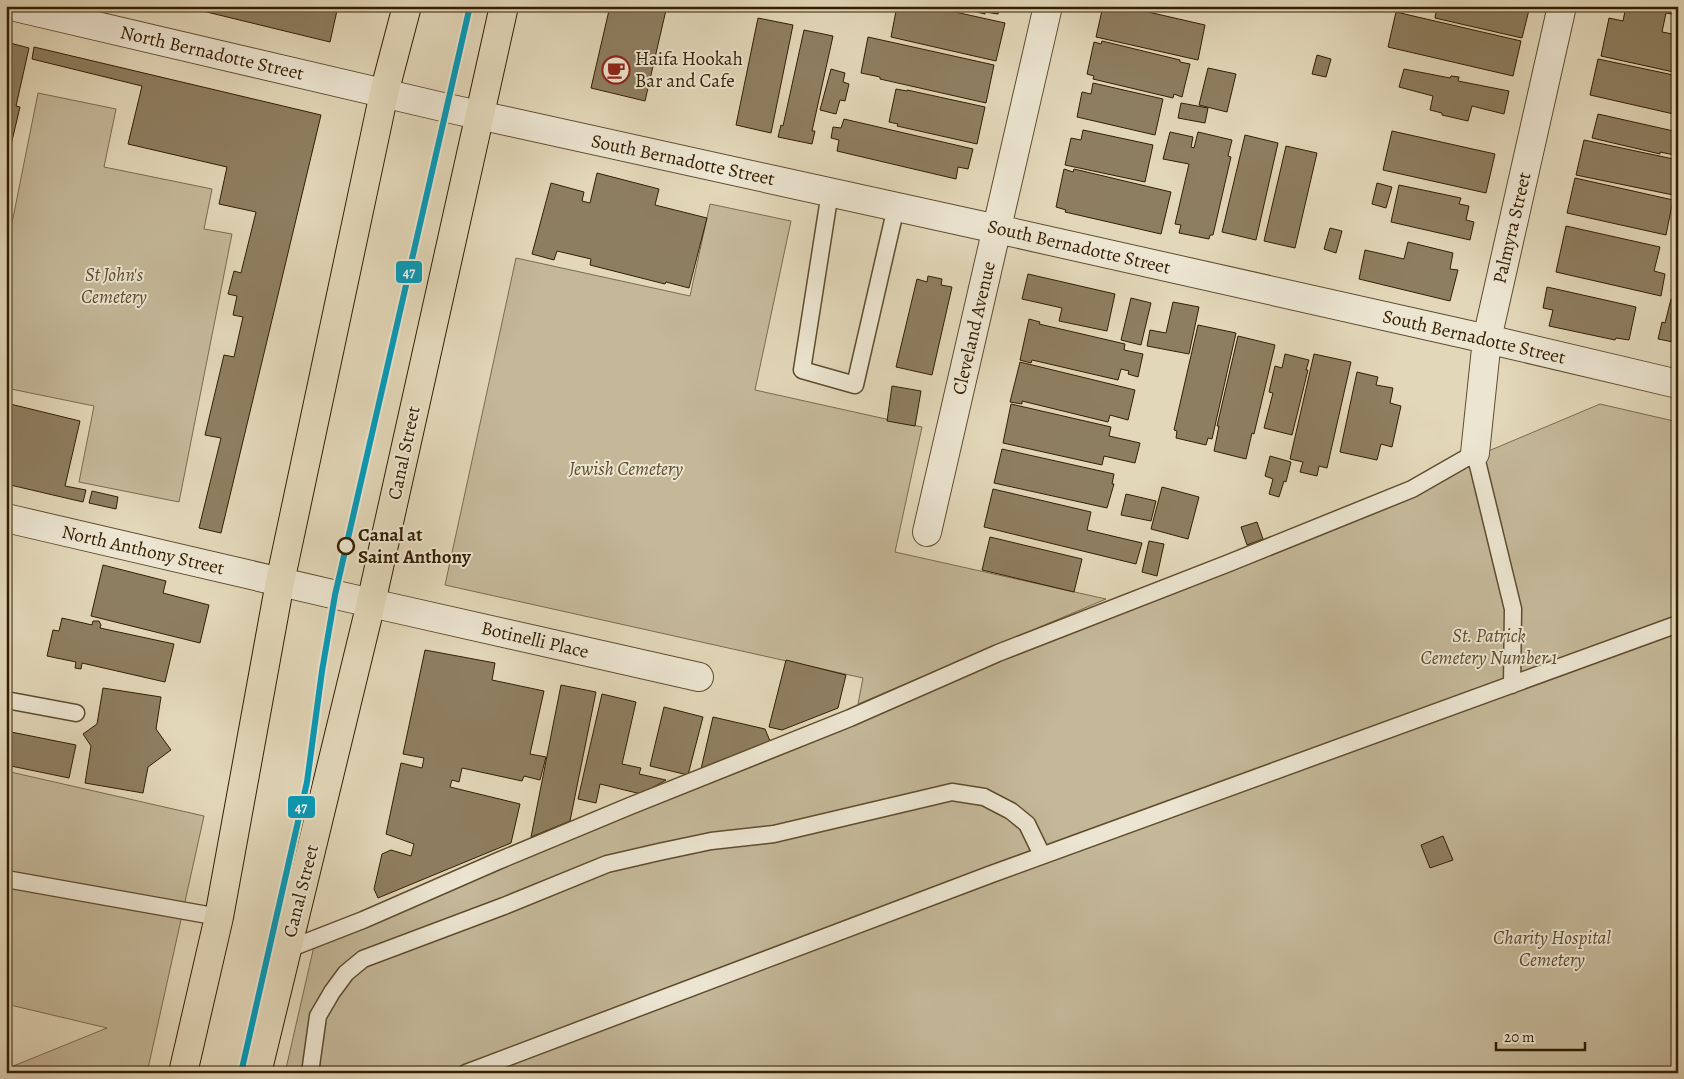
<svg xmlns="http://www.w3.org/2000/svg" width="1684" height="1079" viewBox="0 0 1684 1079" font-family="Alegreya,serif">
	<style>
		.green { fill: #c4b899; stroke: #7c6b4c }
		.building { fill: #8e7e60; stroke: #331e00 }
		.lines { fill: none; stroke-linecap: round; stroke-linejoin: round }
		.lane-casing { stroke: #5f4c2e; stroke-width: 19 }
		.street-casing { stroke: #5f4c2e; stroke-width: 30 }
		.primary-casing { stroke: #331e00; stroke-width: 30 }
		.lane { stroke: #ece5d1; stroke-width: 16 }
		.street { stroke: #ece5d1; stroke-width: 28 }
		.primary { stroke: #e2d7b8; stroke-width: 28 }
		.tram-1-casing { stroke: #ece5d1; stroke-width: 10 }
		.tram-1 { stroke: #059bb9; stroke-width: 6 }
		.stop-dot { fill: #ece5d1; stroke: #331e00; stroke-width: 2.5 }
		.labels { text-anchor: middle; dominant-baseline: central; stroke-width: 4; stroke-linejoin: round; paint-order: stroke }
		.street-label { font-size: 19px; fill: #331e00; stroke: #ece5d1 }
		.poi-label { font-size: 19px; fill: #331e00; stroke: #ece5d1; text-anchor: start }
		.park-label { font-size: 19px; font-style: italic; fill: #5e4c2e; stroke: #ece5d1 }
		.stop-label { font-size: 19px; font-weight: bold; fill: #331e00; stroke: #ece5d1; text-anchor: start }
		.line-badge { stroke: #ece5d1; stroke-width: 2 }
		.badge-label { font-size: 14px; text-anchor: middle; font-weight: bold; fill: #fff }
	</style>
	<rect width="100%" height="100%" fill="#e2d7b8"/>
	<filter id="stains"><feTurbulence type="fractalNoise" baseFrequency=".004" numOctaves="4"/><feColorMatrix values="0 0 0 0 .2 0 0 0 0 .09 0 0 0 0 .02 0 0 0 .5 -.17"/></filter>
	<radialGradient id="worn" r=".72"><stop offset=".6" stop-color="#630" stop-opacity="0"/><stop offset="1" stop-color="#630" stop-opacity=".3"/></radialGradient>
	<path class="green" d="M38 93 116 109 104 167 212 189 204 229 232 234 179 502 79 482 94 406 6 388V253Z
		M710 204 791 221 755 390 922 427 895 552 1106 599 858 704 863 678 445 585 516 258 690 296Z
		M1600 404 1678 422V1073H285L314 946Z
		M6 771 204 816 147 1073H6V1069L107 1028 6 1004Z"/>
	<path class="building" d="M182 6H338L330 42Z
		M610 6H677L676 11 666 10 645 101 591 88Z
		M897 6H928L1005 23 996 61 891 37Z
		M952 6H1000L998 14 985 12V14Z
		M1103 6H1122L1205 25 1198 60 1096 37Z
		M1437 6H1530L1522 38 1435 18Z
		M1626 6H1678V15L1666 13 1662 32 1678 35V73L1601 56 1609 18 1623 21Z
		M1396 12 1521 41 1513 76 1388 47Z
		M758 18 793 25 771 133 736 125Z
		M804 30 833 36 812 131H815L812 144 778 137 781 125 783 126Z
		M868 37 994 65 986 103 880 79V77L861 73Z
		M1102 41 1180 60V62L1190 64 1182 97 1174 94 1173 98 1093 79 1094 76 1087 74 1094 42 1101 44Z
		M6 42 29 48 16 106 20 107 6 166Z
		M34 47 321 115 221 533 199 528 221 438 205 435 224 355 234 357 243 317 233 315 237 296 228 294 234 271 241 273 256 212 219 204 227 167 128 144 142 86 32 59Z
		M1317 55 1331 59 1326 77 1312 74Z
		M1598 59 1678 76V115L1590 95Z
		M1208 68 1236 74 1227 112 1199 105Z
		M831 69 845 73 843 82 849 84 845 101 840 100 836 114 820 110Z
		M1404 69 1450 78 1451 76 1459 77 1458 81 1509 91 1504 114 1472 106 1468 121 1442 115V113L1430 110 1433 96 1399 87Z
		M1093 83 1163 99 1155 135 1077 117 1082 92 1091 94Z
		M896 89 907 91V90L985 107 977 144 897 126 898 124 889 122Z
		M1181 103 1208 108 1205 123 1178 118Z
		M1598 114 1678 132 1674 155 1660 152V154L1592 138Z
		M844 119 973 149 968 169 958 167 956 179 837 151 839 140 831 138 833 127 841 128Z
		M1083 130 1153 145 1145 182 1065 165 1071 138 1081 140Z
		M1392 131 1495 154 1486 193 1383 170Z
		M1170 132 1193 137 1191 147 1194 148 1198 132 1232 140 1228 156 1231 157 1213 235H1210L1209 239 1179 233 1181 225 1175 224 1189 164 1163 159Z
		M1245 135 1278 143 1256 240 1222 232Z
		M1584 140 1678 160V196L1576 175Z
		M1286 146 1317 153 1295 248 1264 241Z
		M1064 169 1073 172 1074 169 1171 192 1161 234 1065 212 1066 210 1056 207Z
		M597 173 659 189 655 205 707 218 689 288 666 282 665 284 590 265 591 259 557 251 554 260 532 254 551 183 584 192 582 201 590 203Z
		M1575 178 1673 200 1666 235 1567 213Z
		M1377 183 1392 187 1386 208 1372 204Z
		M1399 185 1461 198 1459 204 1469 206 1466 220 1474 222 1470 240 1391 222Z
		M1566 226 1660 247 1654 271 1665 274 1661 296 1556 272Z
		M1330 228 1342 231 1336 253 1324 249Z
		M1408 242 1453 253 1450 269 1458 270 1450 301 1359 279 1365 250 1404 259Z
		M1678 268V293L1672 291Z
		M1028 274 1115 294 1107 331 1059 321 1062 308 1022 299Z
		M928 276 942 279 941 285 952 287 932 375 896 367 917 279 927 282Z
		M1547 287 1636 307 1629 340 1616 338 1615 340 1549 326 1553 310 1543 308Z
		M1131 298 1151 303 1141 345 1121 340Z
		M1671 299 1678 301V343L1658 339 1662 322 1665 323Z
		M1173 302 1199 307 1189 354 1147 346 1150 330 1166 333Z
		M1029 319 1040 322 1039 324 1125 344 1124 350 1143 354 1138 377 1128 374 1129 371 1121 369 1118 380 1032 360 1031 363 1020 360Z
		M1198 325 1236 333 1212 439 1208 438 1206 445 1176 438 1177 431 1174 430Z
		M1238 336 1275 345 1254 434 1252 433 1246 459 1214 451 1219 426H1217Z
		M1285 354 1309 360 1306 370H1308L1292 435 1264 428 1273 393 1269 392 1275 366 1282 368Z
		M1314 354 1351 362 1327 468 1319 466 1317 476 1300 472 1303 462 1290 459Z
		M1020 362 1135 390 1128 420 1110 415 1108 422 1022 401V404L1010 402Z
		M1357 372 1378 377 1376 385 1393 388 1390 403 1401 406 1392 447 1381 444 1377 460 1340 452Z
		M892 386 921 391 915 426 887 421Z
		M6 403 80 421 65 486 86 490 83 502 6 484Z
		M1011 404 1111 427 1109 436 1140 443 1135 463 1104 456 1102 465 1003 443Z
		M1002 449 1114 474 1112 484H1114L1107 508 994 483Z
		M1270 456 1291 462 1286 482 1284 481 1279 497 1269 494 1273 479 1265 476Z
		M1162 487 1199 497 1188 539 1151 529Z
		M993 489 1091 512 1087 530 1142 543 1136 564 984 527Z
		M92 491 118 497 116 509 89 503Z
		M1126 494 1156 501 1151 521 1121 515Z
		M1257 522 1263 539 1247 545 1241 527Z
		M990 537 1082 559 1074 592 982 570Z
		M1149 541 1164 544 1157 576 1142 572Z
		M103 565 166 581 163 593 209 605 200 643 91 616Z
		M62 618 92 625 93 621H99L101 625 100 628 174 644 165 682 82 663 81 669 75 668 76 662 47 656 53 630 59 631Z
		M425 650 495 663 492 680 544 691 530 754 546 757 540 780 524 776 522 781 462 768 459 782 452 780 450 787 520 804 511 843 378 898 374 889 382 854 391 850 411 856 414 844 386 834 401 763 422 768 424 758 403 754Z
		M786 660 846 675 838 708 782 730 769 727Z
		M561 685 596 692 570 821 531 837Z
		M103 688 161 697 156 729 171 750 148 767 143 793 85 783 91 746 83 734 97 724Z
		M602 694 636 702 622 764 641 768 639 774 666 780 641 794 600 784 596 803 578 799Z
		M664 707 703 717 688 775 650 766Z
		M713 717 765 729 770 741 701 769Z
		M6 731 76 745 69 778 6 765Z
		M1443 836 1453 860 1430 868 1421 845Z"/>
	<g class="lines">
		<g class="lane-casing">
			<path id="lane" d="M830 192 802 370 855 385 896 207
				M6 700 76 713
				M6 879 219 917
				M286 950 363 920 498 861 630 806 850 718 998 653 1229 563 1412 489 1475 453 1513 609 1512 685
				M310 1073 318 1016 332 992 346 973 363 959 504 906 607 864 659 852 711 841 774 834 952 792 984 797 1011 811 1027 824 1042 855
				M466 1073 989 875 1678 624"/>
		</g>
		<g class="street-casing">
			<path id="street" d="M11 6 447 108 997 229 1487 339 1678 384
				M1475 453 1487 339 1562 6
				M6 518 371 603 699 677
				M927 532 1048 6"/>
		</g>
		<g class="primary-casing">
			<path id="primary" d="M183 1073 219 917 280 582 384 93 407 6
				M257 1073 371 603 504 6"/>
		</g>
		<use href="#lane" class="lane"/>
		<use href="#street" class="street"/>
		<use href="#primary" class="primary"/>
		<g class="tram-1-casing">
			<path id="tram-1" d="M241 1073 307 782 322 671 335 595 470 6"/>
		</g>
		<use href="#tram-1" class="tram-1"/>
	</g>
	<defs>
		<g id="cafe-ring" transform="scale(1.4375)"><circle r="9.5" fill="#ece5d1" stroke="#8f2418" stroke-width="1.5"/><path d="M-5.5-4.5H6V0H3Q3 3.5 0 3.5H-2.5Q-5.5 3.5-5.5 0ZM3-3.2v2h1.7v-2ZM-6 4.5H4V6H-6Z" fill="#8f2418"/></g>
	</defs>
	<g fill-rule="evenodd">
		<use href="#cafe-ring" x="616" y="70"/>
	</g>
	<circle class="stop-dot" cx="346" cy="546" r="8"/>
	<g class="labels">
		<g class="street-label">
			<text transform="translate(212 53) rotate(13)">North Bernadotte Street</text>
			<text transform="translate(683 160) rotate(12)">South Bernadotte Street</text>
			<text transform="translate(1512 228) rotate(-77)">Palmyra Street</text>
			<text transform="translate(1079 247) rotate(13)">South Bernadotte Street</text>
			<text transform="translate(974 328) rotate(-77)">Cleveland Avenue</text>
			<text transform="translate(1474 337) rotate(13)">South Bernadotte Street</text>
			<text transform="translate(404 453) rotate(-78)">Canal Street</text>
			<text transform="translate(143 550) rotate(13)">North Anthony Street</text>
			<text transform="translate(535 640) rotate(13)">Botinelli Place</text>
			<text transform="translate(301 891) rotate(-76)">Canal Street</text>
		</g>
		<g class="poi-label">
			<text x="635" y="59">Haifa Hookah<tspan x="635" dy="22">Bar and Cafe</tspan></text>
		</g>
		<g class="park-label">
			<text x="114" y="275">St John's<tspan x="114" dy="22">Cemetery</tspan></text>
			<text x="626" y="469">Jewish Cemetery</text>
			<text x="1489" y="636">St. Patrick<tspan x="1489" dy="22">Cemetery Number 1</tspan></text>
			<text x="1552" y="938">Charity Hospital<tspan x="1552" dy="22">Cemetery</tspan></text>
		</g>
		<g class="stop-label">
			<text x="358" y="535">Canal at<tspan x="358" dy="22">Saint Anthony</tspan></text>
		</g>
	</g>
	<g class="line-badge">
		<rect x="395" y="260" width="28" height="24" rx="5" fill="#059bb9"/>
		<rect x="287" y="795" width="29" height="24" rx="5" fill="#059bb9"/>
	</g>
	<g class="badge-label">
		<text x="409" y="277">47</text>
		<text x="301" y="812">47</text>
	</g>
	<rect width="1684" height="1079" fill="none" stroke="#e2d7b8" stroke-width="25"/>
	<rect x="8" y="8" width="1669" height="1064" fill="none" stroke="#331e00" stroke-width="2.5"/>
	<rect x="12" y="12" width="1659" height="1054" fill="none" stroke="#331e00"/>
	<path d="M1496 1042v8h89v-8" fill="none" stroke="#331e00" stroke-width="2.5"/>
	<text x="1504" y="1042" font-size="15" fill="#331e00" stroke="#ece5d1" stroke-width="4" paint-order="stroke">20 m</text>
	<rect width="100%" height="100%" filter="url(#stains)"/>
	<rect width="100%" height="100%" fill="url(#worn)"/>
</svg>
